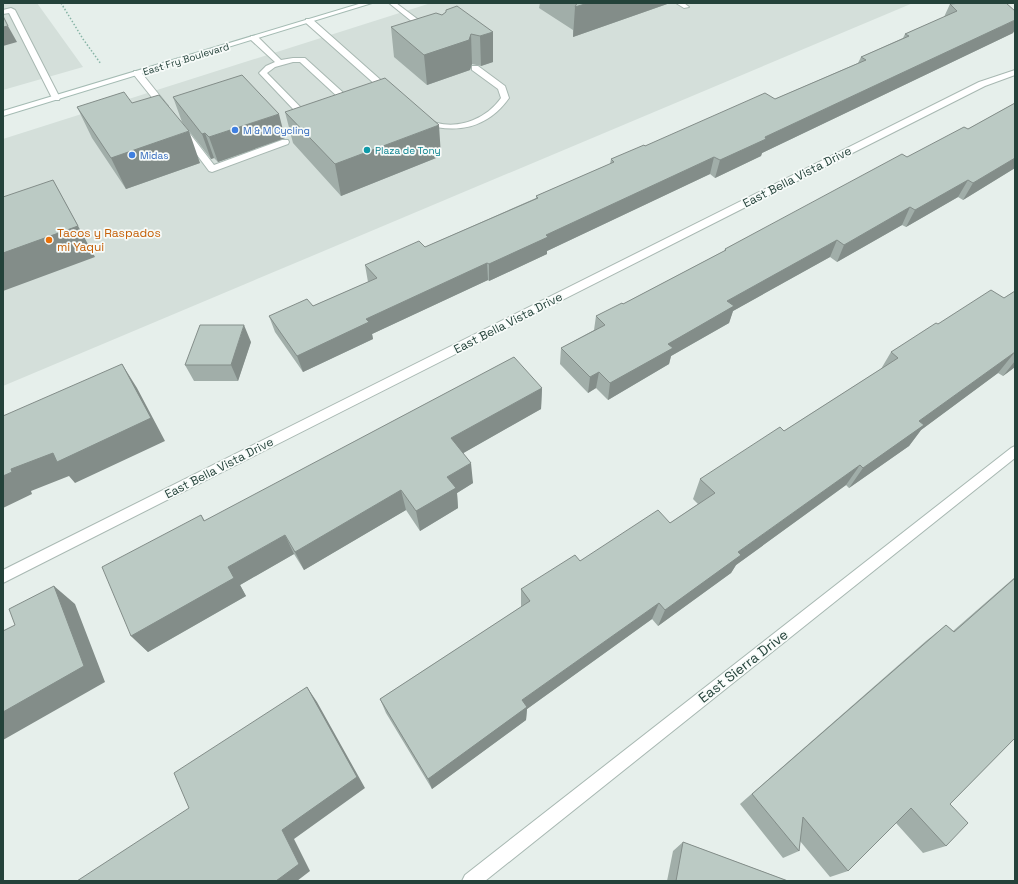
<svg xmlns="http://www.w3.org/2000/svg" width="1018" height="884" viewBox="0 0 1018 884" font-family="'Space Grotesk',sans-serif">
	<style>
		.built { fill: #d4dfda }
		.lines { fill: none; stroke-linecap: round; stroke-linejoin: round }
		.lane-casing { stroke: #a8b8b2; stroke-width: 2 }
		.street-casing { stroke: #a8b8b2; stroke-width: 2 }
		.secondary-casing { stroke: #a4bbb3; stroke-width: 2 }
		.path { stroke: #86b3a5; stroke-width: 1.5; stroke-dasharray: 1.5 2; stroke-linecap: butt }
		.lane { fill: #fff; fill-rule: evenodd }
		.street { fill: #fff; fill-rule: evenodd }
		.secondary { fill: #fff; fill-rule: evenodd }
		.wall { fill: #a1aea9 }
		.shaded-wall { fill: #838d89 }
		.building { fill: #bbcac4; stroke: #838d89 }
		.shop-dot { fill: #3f7fe0; stroke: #f7fbf9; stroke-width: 1.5 }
		.culture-dot { fill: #0f9aa8; stroke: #f7fbf9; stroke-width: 1.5 }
		.food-dot { fill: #e8710a; stroke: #f7fbf9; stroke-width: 1.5 }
		.labels { text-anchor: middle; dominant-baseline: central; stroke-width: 3.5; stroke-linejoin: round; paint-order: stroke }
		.far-street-label { font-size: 10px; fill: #24423a; stroke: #f7fbf9 }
		.far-shop-label { font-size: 10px; fill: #366cbe; stroke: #f7fbf9; text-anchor: start }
		.far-culture-label { font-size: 10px; fill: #0d838f; stroke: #f7fbf9; text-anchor: start }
		.street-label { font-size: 12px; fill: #24423a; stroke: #f7fbf9 }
		.food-label { font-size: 12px; fill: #c56008; stroke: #f7fbf9; text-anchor: start }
		.near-street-label { font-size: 14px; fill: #24423a; stroke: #f7fbf9 }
	</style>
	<rect width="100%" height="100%" fill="#e6efeb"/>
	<path class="built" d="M3 3H37L83 67 3 90Z
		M431 3H913L3 386V139Z"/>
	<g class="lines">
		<g class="lane-casing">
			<path id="lane" d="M389 3H396L432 30 431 32H425Z
				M676 3H684L689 7 684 8Z
				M11 8 15 10 60 98 59 100H56L52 98 9 13 3 14V10Z
				M306 19H312L392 90V94H386L306 23Z
				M251 36H257L281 60 293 58H305L359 107 361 115 360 117 327 129H312L259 73 266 66 275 62 251 40ZM293 62H300L352 110 353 114 323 124H317L267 73 275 67Z
				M472 66H478L505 86 509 98C488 128 456 135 422 123L421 121 425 119C429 120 433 122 437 123 461 129 487 118 501 98L498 89 472 70Z
				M134 71H140L168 106V110H162L134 75Z
				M184 129 187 130 214 165 282 140H288L289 142 288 144 212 172 209 171 180 132Z"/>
		</g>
		<g class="street-casing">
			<path id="street" d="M1015 70V75L985 86 3 583V570L979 82Z
				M1015 446V458L485 881H462L465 875 1011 448Z"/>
		</g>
		<g class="secondary-casing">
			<path id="secondary" d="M362 3H372L3 116V111Z"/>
		</g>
		<path class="path" d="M61 3 83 39 101 64"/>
		<use href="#lane" class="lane"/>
		<use href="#street" class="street"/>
		<use href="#secondary" class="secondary"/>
	</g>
	<path class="wall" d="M540 3H670L573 37V30L539 8Z
		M950 4 1013 33 762 153 761 156 715 178 710 174 547 251V254L489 281 488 280 372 334 373 339 303 372 275 332 269 316 313 306 368 282 365 265 425 247 536 198V196L610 164 611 159 645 146 775 99 858 63 861 57 903 38 905 34 944 17Z
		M446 10 493 32V62L481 66 472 64 470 70 427 85 394 57 391 27 442 15 446 12Z
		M173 97 285 138 218 162 214 158 211 159 182 122Z
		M132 103 200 163 126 189 92 138 77 107Z
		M1015 103V168L963 200 958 197 906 227 902 225 837 262 830 257 733 311 729 323 671 356 669 364 608 400 596 388 588 393 560 364 561 348 594 330 596 316 623 304 724 251 725 249 907 157 968 129Z
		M285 112 441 156 341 196 293 143Z
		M1015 291V367L1003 376 998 373 921 430 909 446 849 488 846 485 736 565 731 573 658 626 652 619 527 709 526 720 432 789 386 713 380 699 521 607V589L580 561 670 523 698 504 693 499 700 479 784 431 881 369 891 352 938 324 1004 298Z
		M251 342 238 381H194L185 365Z
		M542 388 541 409 463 453 473 483 457 493 458 508 420 531 406 510 304 570 294 554 240 585 246 596 148 652 131 636 201 515 205 521Z
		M1015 577V738L950 804 946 846 923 853 896 823 848 871 830 877 800 841 799 851 783 858 740 804 926 641 946 625 953 631Z
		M683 842 788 881H667L673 851Z"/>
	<path class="shaded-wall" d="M588 3H670L573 37 575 7Z
		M1015 20V30L1013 33 762 153 761 156 715 178 720 160 765 137Z
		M8 26 17 42 3 46V27Z
		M493 32V62L481 66 480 36Z
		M471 34 472 64 470 70 427 85 424 55Z
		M279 114 285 138 218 162 209 137Z
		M439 125 441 156 341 196 335 164Z
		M189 131 200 163 126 189 111 158Z
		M205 133 214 158 211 159 202 134Z
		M714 157 710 174 547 251V254L489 281V264L546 235Z
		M1015 158V168L963 200 973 183Z
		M53 180 95 257 3 291V253Z
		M968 180 958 197 906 227 915 210Z
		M910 207 902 225 837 262 844 245Z
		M837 240 830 257 733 311 729 323 671 356 669 364 608 400 610 383 668 344 727 301Z
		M487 263 488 280 372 334 373 339 303 372 297 356 366 319Z
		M244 325 251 342 238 381 231 365Z
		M1015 352 998 373 921 430 909 446 849 488 863 468 919 421Z
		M1015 361V367L1003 376Z
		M122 364 137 388 165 441 75 483 69 476 31 491 32 494 3 508V476Z
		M599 372 596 388 588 393 590 377Z
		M542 388 541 409 453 459 451 438Z
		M471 463 473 483 457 493 458 508 420 531 416 511 447 477Z
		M860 465 846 485 736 565 731 573 658 626 665 610 738 552Z
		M401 490 406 510 304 570 295 552Z
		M285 535 294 554 240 585 246 596 148 652 131 636 228 567Z
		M54 586 75 604 105 682 3 740V712Z
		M659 603 652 619 527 709 526 720 432 789 428 779 522 700Z
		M307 687 317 702 365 788 294 839 310 871 297 881H276L282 830Z"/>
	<path class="building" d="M577 3H588L575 7Z
		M961 3H1006L1015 11V20L765 137 766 139 720 160 714 157 546 235 548 237 489 264 487 263 366 319 369 322 297 356 269 316 307 299 313 306 377 278 365 265 419 241 425 247 538 198 536 196 614 162 611 159 644 145 645 146 765 93 775 99 866 60 861 57 909 36 905 34 957 11 950 4Z
		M457 6 493 32 480 36 471 34 469 40 424 55 391 27 436 13 442 15 446 12V10Z
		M3 16 8 26 3 27Z
		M242 75 279 114 209 137 205 133 202 134 173 97Z
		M385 78 439 125 335 164 285 112Z
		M124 92 132 103 159 95 189 131 111 158 77 107Z
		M1015 103V158L973 183 968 180 915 210 910 207 844 245 837 240 727 301 734 306 668 344 673 348 610 383 599 372 590 377 561 348 605 325 596 316 622 303 623 304 726 250 725 249 902 154 907 157 964 127 968 129Z
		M53 180 78 226 3 253V197Z
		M991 290 1004 298 1015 291V352L919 421 924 425 863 468 860 465 738 552 741 555 665 610 659 603 522 700 527 707 428 779 380 699 530 601 521 589 575 555 580 561 658 510 670 523 715 493 700 479 780 427 784 431 898 358 891 352 936 323 938 324Z
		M200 325H244L231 365H185Z
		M514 357 542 388 451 438 471 463 447 477 456 488 416 511 401 490 295 552 285 535 228 567 234 578 131 636 102 567 201 515 204 521Z
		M122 364 151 418 57 462 53 453 11 469 12 472 3 476V416Z
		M1015 578V738L950 804 968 823 946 846 911 808 848 871 803 817 799 851 752 794 946 625 954 632Z
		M54 586 84 666 3 712V631L15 625 9 609Z
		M307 687 357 777 282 830 299 864 276 881H77L189 808 174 773Z
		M683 842 788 881H676Z"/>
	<g class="shop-dot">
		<circle cx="235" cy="130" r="4"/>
		<circle cx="132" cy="155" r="4"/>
	</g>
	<circle class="culture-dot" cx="367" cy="150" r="4"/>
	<circle class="food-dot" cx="49" cy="240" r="4"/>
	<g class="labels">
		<g class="far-street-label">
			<text transform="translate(186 59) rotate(-17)">East Fry Boulevard</text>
		</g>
		<g class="far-shop-label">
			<text x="243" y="130">M &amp; M Cycling</text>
			<text x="140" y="155">Midas</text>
		</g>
		<g class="far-culture-label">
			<text x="375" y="150">Plaza de Tony</text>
		</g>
		<g class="street-label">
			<text transform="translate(797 177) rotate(-27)">East Bella Vista Drive</text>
			<text transform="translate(508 323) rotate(-27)">East Bella Vista Drive</text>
			<text transform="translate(219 468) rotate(-27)">East Bella Vista Drive</text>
		</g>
		<g class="food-label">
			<text x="57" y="233">Tacos y Raspados<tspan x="57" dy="14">mi Yaqui</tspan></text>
		</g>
		<g class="near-street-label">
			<text transform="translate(743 666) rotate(-38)">East Sierra Drive</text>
		</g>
	</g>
	<rect width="1018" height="884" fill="none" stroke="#24423a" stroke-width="8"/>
</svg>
